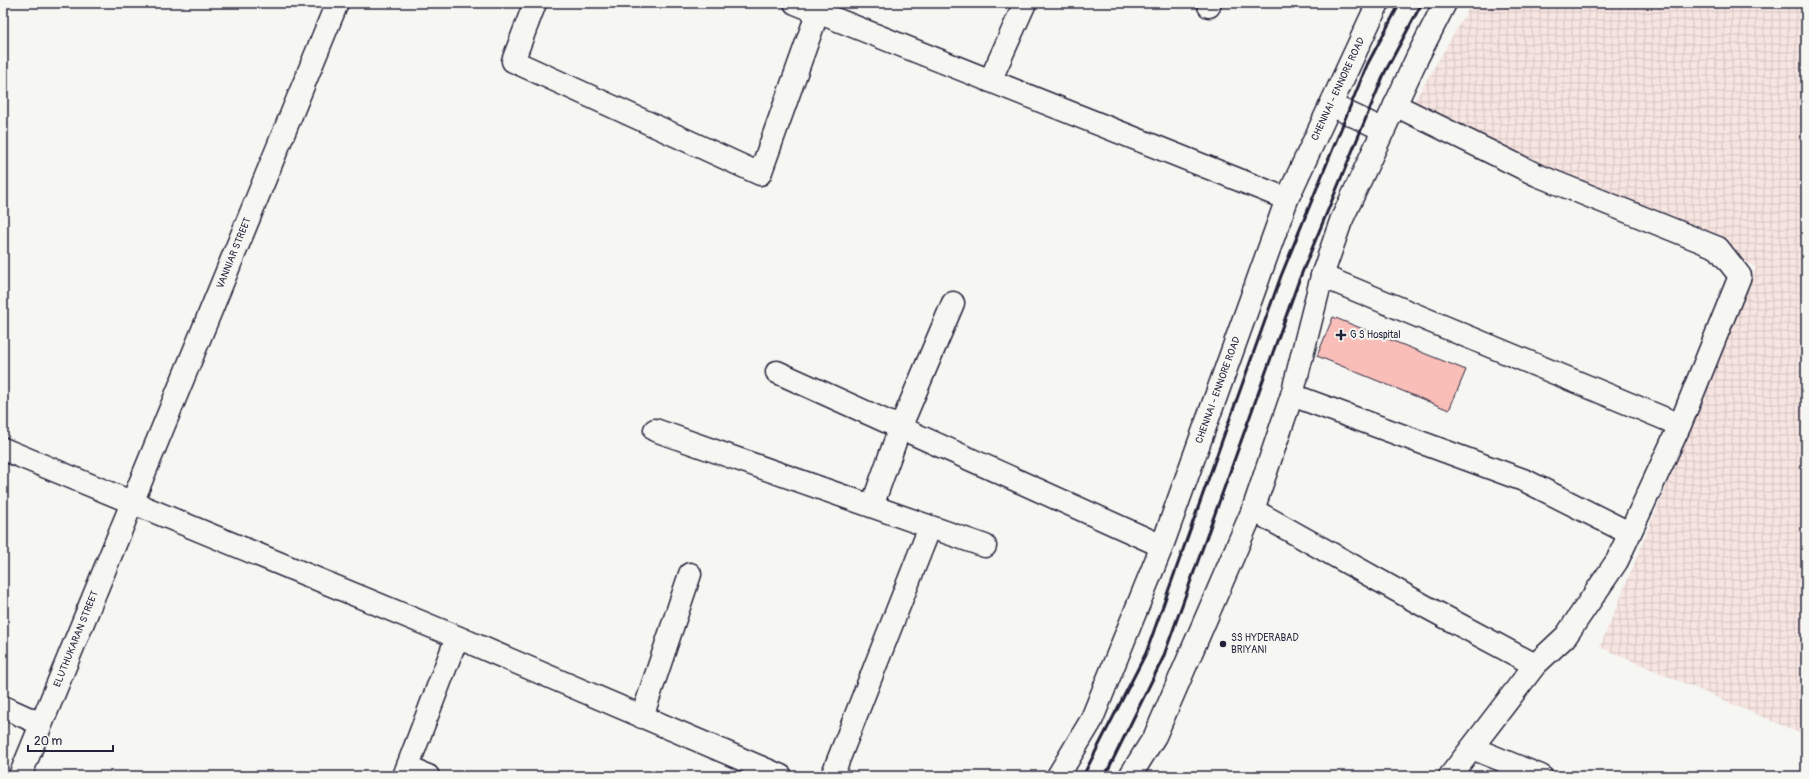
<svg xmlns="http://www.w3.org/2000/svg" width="1809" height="779" viewBox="0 0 1809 779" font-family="Pangolin,sans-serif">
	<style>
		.industrial { fill: url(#industrial-grid) }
		.building { fill: #fabeb9; stroke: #22223b }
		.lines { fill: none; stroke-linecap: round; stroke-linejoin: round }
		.minor-casing { stroke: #22223b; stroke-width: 25 }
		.major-casing { stroke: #22223b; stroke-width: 25 }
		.minor { stroke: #f6f6f2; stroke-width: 22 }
		.major { stroke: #f6f6f2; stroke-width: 22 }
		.rail { stroke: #22223b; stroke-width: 3 }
		.poi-dot { fill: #22223b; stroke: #f6f6f2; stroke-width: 1.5 }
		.labels { text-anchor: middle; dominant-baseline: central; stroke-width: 4; stroke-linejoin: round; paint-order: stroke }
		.street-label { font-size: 10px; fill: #22223b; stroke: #f6f6f2 }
		.poi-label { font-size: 10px; fill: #22223b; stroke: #f6f6f2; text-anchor: start }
	</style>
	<defs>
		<pattern id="industrial-grid" width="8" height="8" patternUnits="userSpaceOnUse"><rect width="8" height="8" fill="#f7e5e1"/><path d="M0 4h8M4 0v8" fill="none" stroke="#d3c4c2"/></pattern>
	</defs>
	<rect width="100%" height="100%" fill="#f6f6f2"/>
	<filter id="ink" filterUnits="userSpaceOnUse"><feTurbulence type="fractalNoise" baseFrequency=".025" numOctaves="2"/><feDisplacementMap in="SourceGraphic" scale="8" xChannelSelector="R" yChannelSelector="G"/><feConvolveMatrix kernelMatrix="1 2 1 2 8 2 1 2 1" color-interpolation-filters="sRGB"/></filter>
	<g filter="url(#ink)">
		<path class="industrial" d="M1472 3H1806V728L1802 734 1600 647 1756 267 1410 109Z"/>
		<path class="building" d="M1333 317 1466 370 1449 410 1317 356Z"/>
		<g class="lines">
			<g class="minor-casing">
				<path id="minor" d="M535 3 513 61 760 174 821 3
					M795 3 1287 199
					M1209 6 1210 3
					M990 81 1025 3
					M1395 105 1537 175 1718 248 1740 276 1680 425 1617 561 1566 636 1535 665 1450 776
					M1322 276 1680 425
					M777 372 1162 546
					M1292 395 1526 481 1629 533
					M655 430 985 546
					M3 449 457 637 781 776
					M872 506 900 428 953 303
					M1253 510 1430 609 1535 665
					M3 707 41 724
					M642 717 690 574
					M1472 748 1541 776
					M407 768 428 776
					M20 776 337 3
					M404 776 457 637
					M832 776 930 527"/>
			</g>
			<g class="major-casing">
				<path id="major" d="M1331 105 1384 130
					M1058 776 1091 721 1162 546 1287 199 1378 3
					M1130 776 1155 736 1253 510 1292 395 1322 276 1341 221 1417 58 1445 3"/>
			</g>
			<use href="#minor" class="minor"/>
			<use href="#major" class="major"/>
			<path class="rail" d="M1083 776 1146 653 1281 276 1367 65 1400 3
				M1105 776 1163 658 1299 280 1385 72 1422 3"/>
		</g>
	</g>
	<g class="poi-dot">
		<path d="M1339 329h4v4h4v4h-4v4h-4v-4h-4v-4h4z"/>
		<circle cx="1223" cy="644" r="4"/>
	</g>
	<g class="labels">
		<g class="street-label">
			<text transform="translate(1338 89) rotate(-65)">CHENNAI - ENNORE ROAD</text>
			<text transform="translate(234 253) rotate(-68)">VANNIAR STREET</text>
			<text transform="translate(1218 390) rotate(-70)">CHENNAI - ENNORE ROAD</text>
			<text transform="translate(76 639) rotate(-68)">ELUTHUKARAN STREET</text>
		</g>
		<g class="poi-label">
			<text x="1350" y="335">G S Hospital</text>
			<text x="1231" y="638">SS HYDERABAD<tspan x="1231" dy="12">BRIYANI</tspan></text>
		</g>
	</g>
	<rect width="1809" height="779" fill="none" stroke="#f6f6f2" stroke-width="16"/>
	<rect x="8" y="8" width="1793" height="763" fill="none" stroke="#22223b" stroke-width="1.5" filter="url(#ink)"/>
	<path d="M28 745v6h85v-6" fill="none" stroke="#22223b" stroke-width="2"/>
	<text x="34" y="745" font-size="12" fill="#22223b" stroke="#f6f6f2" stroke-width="3" paint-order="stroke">20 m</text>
</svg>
